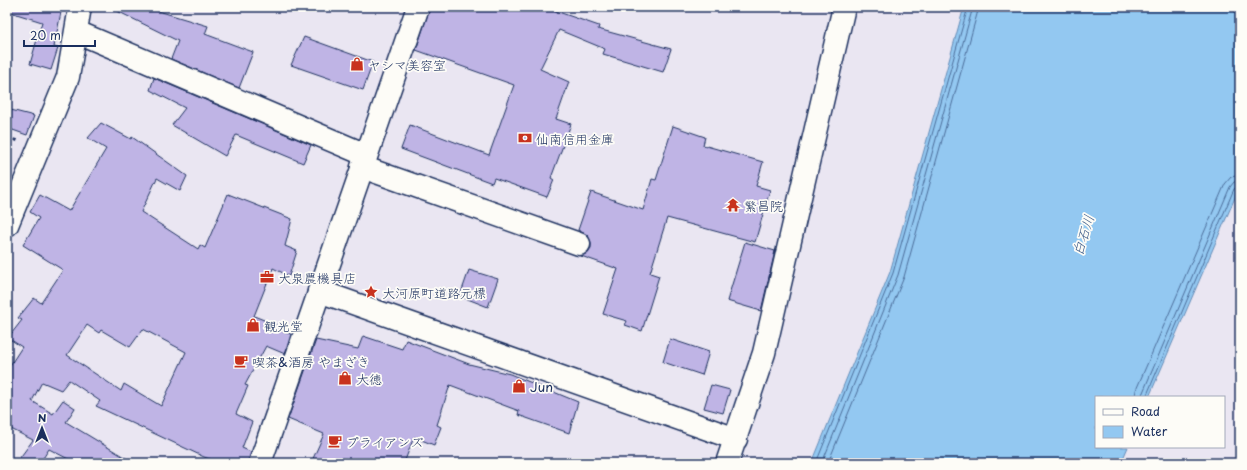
<svg xmlns="http://www.w3.org/2000/svg" width="1247" height="470" viewBox="0 0 1247 470" font-family="'Playpen Sans','Klee One',sans-serif">
	<style>
		.water { fill: #93c8f1; stroke: #638bb6 }
		.lines { fill: none; stroke-linecap: round; stroke-linejoin: round }
		.shore { stroke: #4b6c99; stroke-width: 1 }
		.building { fill: #bfb4e5; stroke: #1b2f5e; fill-rule: evenodd }
		.street-casing { stroke: #1b2f5e; stroke-width: 25 }
		.secondary-casing { stroke: #1b2f5e; stroke-width: 25 }
		.path { stroke: #1b2f5e; stroke-width: 2.5; stroke-dasharray: 4 3; stroke-linecap: butt }
		.street { stroke: #fdfcf7; stroke-width: 22 }
		.secondary { stroke: #fdfcf7; stroke-width: 22 }
		.labels { text-anchor: middle; dominant-baseline: central; stroke-width: 3.5; stroke-linejoin: round; paint-order: stroke }
		.poi-label { font-size: 13px; fill: #1b2f5e; stroke: #fdfcf7; text-anchor: start }
		.water-label { font-size: 14px; font-style: italic; fill: #3f5d8a; stroke: #fdfcf7 }
	</style>
	<rect width="100%" height="100%" fill="#eae6f2"/>
	<filter id="ink" filterUnits="userSpaceOnUse"><feTurbulence type="fractalNoise" baseFrequency=".025" numOctaves="2"/><feDisplacementMap in="SourceGraphic" scale="8" xChannelSelector="R" yChannelSelector="G"/><feConvolveMatrix kernelMatrix="1 2 1 2 8 2 1 2 1" color-interpolation-filters="sRGB"/></filter>
	<g filter="url(#ink)">
		<path class="water" d="M964 7H1240V186L1149 397H1096V447H1128L1121 463H812L890 272Z"/>
		<g class="lines">
			<path class="shore" d="M1135 397 1136 390 1225 184 1231 177 1240 175
				M1141 397 1230 187 1234 182 1240 181
				M1146 397 1234 189 1240 186
				M816 463 893 273 968 7
				M822 463 898 275 973 7
				M828 463 904 277 979 7"/>
		</g>
		<path class="building" d="M7 7H62L54 47 58 48 51 70 30 64 42 22 7 11Z
			M109 7H145L208 26 205 34 253 52 239 88 171 59 178 41Z
			M430 7H544L599 26 598 29 671 49 663 72 603 54 605 49 559 30 540 69 569 82 556 119 571 124 551 178 554 180 547 197 494 178 492 183 401 149 410 125 489 155 514 85 416 50Z
			M304 37 373 62 363 90 291 65Z
			M154 78 311 145 303 163 236 135 225 156 172 125 185 108 150 90Z
			M7 109 34 116 27 135 7 128Z
			M101 123 131 139 132 137 187 176 180 191 157 178 141 212 198 249 200 245 205 248 228 194 292 219 285 246 297 251 289 276 273 268 254 316 284 328 283 332 291 334 285 354 266 346 245 385 248 386 236 414 252 422 242 448 251 452 248 463H221L204 457 96 406 100 401 69 380 61 390 42 382 32 401 53 414 63 400 75 408 66 422 134 463H76L49 449 40 463H16L33 440 7 427V370L22 347 8 338 22 320 18 318 34 298 41 303 63 270 23 245 39 218 30 212 40 195 69 211 106 149 88 138ZM87 325 99 333 101 330 130 347 143 329 186 352 161 406 124 384 121 391 67 355Z
			M673 126 705 137 703 145 763 162 756 186 770 190 755 242 667 218 650 273 659 276 642 331 625 325 627 321 603 314 618 269 581 256 587 253 591 248V242L588 236 578 230 591 192 643 210 652 179 656 180Z
			M745 242 775 251 761 311 727 301Z
			M469 270 498 279 488 307 460 296Z
			M363 336 402 349 406 340 469 364 510 374 578 402 569 433 518 415 519 411 450 385 437 425 441 427 434 445 414 437 404 463H311L324 434 288 419 316 340 358 349Z
			M670 339 709 352 702 375 663 362Z
			M711 385 730 390 723 413 704 408Z"/>
		<g class="lines">
			<g class="street-casing">
				<path id="street" d="M77 32 366 155
					M362 167 579 244
					M7 225 68 77 80 7
					M319 291 736 439
					M727 463 764 353 844 7"/>
			</g>
			<g class="secondary-casing">
				<path id="secondary" d="M260 463 418 7"/>
			</g>
			<path class="path" d="M7 137 18 141"/>
			<use href="#street" class="street"/>
			<use href="#secondary" class="secondary"/>
		</g>
	</g>
	<defs>
		<g id="shop-bare" transform="scale(1.08)"><path d="M-5-2.5h2.3a2.7 3.5 0 0 1 5.4 0H5L5.5 6h-11ZM-1.5-2.5h3a1.5 2.3 0 0 0-3 0Z" fill="#c8321e" stroke="#fdfcf7" stroke-width="2.5" paint-order="stroke"/></g>
		<g id="bank-bare" transform="scale(1.08)"><path d="M-6-4H6V4H-6ZM0-2.3a2.3 2.3 0 1 0 0 4.6a2.3 2.3 0 1 0 0-4.6Z" fill="#c8321e" stroke="#fdfcf7" stroke-width="2.5" paint-order="stroke"/></g>
		<g id="temple-bare" transform="scale(1.08)"><path d="M0-6L5-2H3V0L6.5 2.5H4V6H1.5V3h-3V6H-4V2.5H-6.5L-3 0V-2H-5Z" fill="#c8321e" stroke="#fdfcf7" stroke-width="2.5" paint-order="stroke"/></g>
		<g id="office-bare" transform="scale(1.08)"><path d="M-6-3h4V-5.5h4V-3h4V5H-6ZM-1-4.5V-3h2v-1.5ZM-6 0V1H6V0Z" fill="#c8321e" stroke="#fdfcf7" stroke-width="2.5" paint-order="stroke"/></g>
		<g id="sight-bare" transform="scale(1.08)"><path d="M0-6L1.8-2.2L6-1.7L2.9 1.2L3.7 5.4L0 3.3L-3.7 5.4L-2.9 1.2L-6-1.7L-1.8-2.2Z" fill="#c8321e" stroke="#fdfcf7" stroke-width="2.5" paint-order="stroke"/></g>
		<g id="cafe-bare" transform="scale(1.08)"><path d="M-5.5-4.5H6V0H3Q3 3.5 0 3.5H-2.5Q-5.5 3.5-5.5 0ZM3-3.2v2h1.7v-2ZM-6 4.5H4V6H-6Z" fill="#c8321e" stroke="#fdfcf7" stroke-width="2.5" paint-order="stroke"/></g>
	</defs>
	<g fill-rule="evenodd">
		<use href="#shop-bare" x="357" y="64"/>
		<use href="#bank-bare" x="525" y="138"/>
		<use href="#temple-bare" x="733" y="205"/>
		<use href="#office-bare" x="267" y="277"/>
		<use href="#sight-bare" x="371" y="292"/>
		<use href="#shop-bare" x="253" y="325"/>
		<use href="#cafe-bare" x="241" y="361"/>
		<use href="#shop-bare" x="345" y="378"/>
		<use href="#shop-bare" x="519" y="386"/>
		<use href="#cafe-bare" x="335" y="441"/>
	</g>
	<g class="labels">
		<g class="poi-label">
			<text x="368" y="64">ヤシマ美容室</text>
			<text x="536" y="138">仙南信用金庫</text>
			<text x="744" y="205">繁昌院</text>
			<text x="278" y="277">大泉農機具店</text>
			<text x="382" y="292">大河原町道路元標</text>
			<text x="264" y="325">観光堂</text>
			<text x="252" y="361">喫茶&amp;酒房 やまざき</text>
			<text x="356" y="378">大徳</text>
			<text x="530" y="386">Jun</text>
			<text x="346" y="441">ブライアンズ</text>
		</g>
		<g class="water-label">
			<text transform="translate(1083 235) rotate(-73)">白石川</text>
		</g>
	</g>
	<rect width="1247" height="470" fill="none" stroke="#fdfcf7" stroke-width="24"/>
	<rect x="12" y="12" width="1223" height="446" fill="none" stroke="#1b2f5e" stroke-width="1.5" filter="url(#ink)"/>
	<rect x="1095" y="396" width="130" height="52" fill="#fdfcf7" stroke="#a3aaba"/>
	<rect x="1103" y="409" width="20" height="6" fill="#fdfcf7" stroke="#a3aaba"/>
	<text x="1131" y="416" font-size="12" fill="#1b2f5e">Road</text>
	<rect x="1103" y="426" width="20" height="12" fill="#93c8f1" stroke="#a3aaba"/>
	<text x="1131" y="436" font-size="12" fill="#1b2f5e">Water</text>
	<g transform="translate(42 428)" stroke="#fdfcf7" stroke-width="3" paint-order="stroke">
	<path d="M0-3L7 15L0 10L-7 15Z" fill="#1b2f5e"/>
	<text y="-6" font-size="11" font-weight="bold" text-anchor="middle" fill="#1b2f5e">N</text>
	</g>
	<path d="M24 40v6h71v-6" fill="none" stroke="#1b2f5e" stroke-width="2"/>
	<text x="30" y="40" font-size="12" fill="#1b2f5e" stroke="#fdfcf7" stroke-width="3" paint-order="stroke">20 m</text>
</svg>
